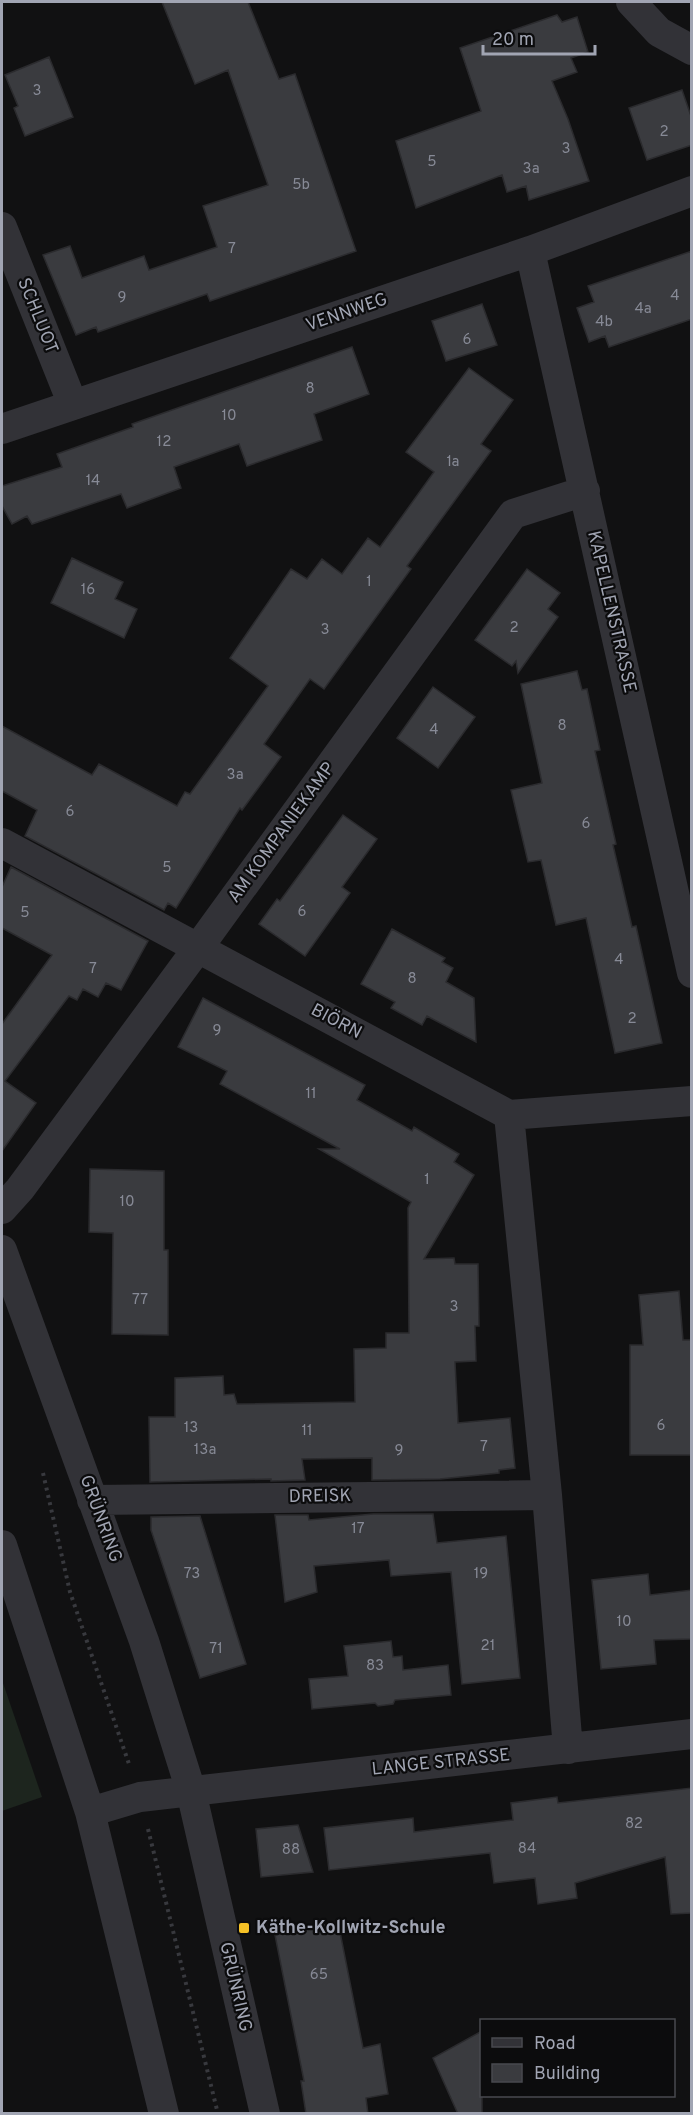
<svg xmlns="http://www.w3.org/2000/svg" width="693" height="2115" viewBox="0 0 693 2115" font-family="Overpass,sans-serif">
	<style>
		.green { fill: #1d251e }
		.building { fill: #3a3b3f; stroke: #2b2b2e; stroke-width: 1.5 }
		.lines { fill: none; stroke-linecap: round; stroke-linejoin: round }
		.path { stroke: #38393e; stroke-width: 4; stroke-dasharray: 3 4.5; stroke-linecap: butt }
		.minor { stroke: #323237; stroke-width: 30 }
		.poi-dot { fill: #f5c126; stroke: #0c0c0d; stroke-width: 2 }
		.labels { text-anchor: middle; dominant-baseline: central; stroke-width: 4.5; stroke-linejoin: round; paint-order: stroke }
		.number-label { font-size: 15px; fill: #878a96 }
		.street-label { font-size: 18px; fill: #a1a5b3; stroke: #0c0c0d }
		.poi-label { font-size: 18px; font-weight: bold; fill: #a1a5b3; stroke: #0c0c0d; text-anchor: start }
	</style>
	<rect width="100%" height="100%" fill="#111112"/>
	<path class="green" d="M2 1683H3L42 1797 2 1811Z"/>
	<path class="building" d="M162 2H248L279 79 295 74 356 251 210 301 207 294 98 332 96 327 76 335 43 255 70 246 82 278 144 256 149 270 217 247 203 206 268 185 228 70 195 84Z
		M557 15 562 22 577 17 588 52 571 58 577 72 552 81 568 119 589 181 529 200 526 186 507 192 502 175 416 208 396 141 481 111 460 48Z
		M49 57 73 117 25 136 14 108 18 106 5 75Z
		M682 90 692 119V145L647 160 629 108Z
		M692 251V319L609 347 605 336 589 342 577 308 594 302 588 286Z
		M482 304 497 345 446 361 432 321Z
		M352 347 369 394 314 414 322 440 247 466 239 444 174 467 181 488 127 508 121 494 32 524 27 516 12 524 2 506V486L62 467 57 454 133 427 132 424Z
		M469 368 513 400 481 444 491 451 407 566 411 569 324 689 310 679 264 744 281 757 242 810 240 808 176 908 168 903 164 910 25 836 37 810 2 791V726L92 775 99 764 177 806 185 792 190 794 268 686 230 658 291 569 307 579 322 559 342 574 368 538 380 547 434 472 406 452Z
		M72 558 123 582 115 599 137 609 124 638 51 603Z
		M527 569 560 593 548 609 558 617 518 673 516 661 512 666 475 640Z
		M577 671 582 690 587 689 600 750 595 751 616 844 613 845 632 927 636 926 662 1043 615 1053 586 918 556 925 541 860 528 862 511 790 542 783 521 684Z
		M433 687 475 717 438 768 397 738Z
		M343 815 377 839 342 887 350 893 305 956 259 924 277 899 280 901Z
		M11 867 148 941 121 990 106 983 98 997 83 989 77 1000 69 996 5 1081 36 1103 2 1151V1024L52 955 2 928V887Z
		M392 929 445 958 442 962 453 968 446 982 474 998 476 1042 427 1016 422 1025 391 1008 395 1002 361 984Z
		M203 998 365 1085 357 1100 412 1131 414 1127 459 1154 454 1162 474 1175 424 1259 454 1258 455 1264H478L479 1326H475L476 1361 455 1362 458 1423 510 1418 515 1468 499 1470V1473L440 1479 372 1480V1458L302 1459 305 1480 271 1481V1479L150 1482 149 1417H175V1378L223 1376 224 1395 234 1394 237 1404 355 1402 354 1349 386 1348V1333H409L408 1208 411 1202 319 1149H340L220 1084 227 1071 178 1047Z
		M90 1169 164 1171V1250H168V1335L112 1334 113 1233 89 1232Z
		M679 1291 683 1340H692V1455H630V1345H643L639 1295Z
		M373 1514H433L437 1543 506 1536 520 1678 462 1684 451 1572 391 1576 389 1560 314 1566 317 1592 285 1602 275 1515H308L309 1520Z
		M200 1516 246 1664 200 1678 151 1530V1517Z
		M648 1574 650 1595 692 1590V1639L654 1640 656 1664 601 1669 592 1580Z
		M391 1641 393 1657 402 1656 403 1670 448 1665 451 1695 395 1700 393 1704 378 1706 375 1703 312 1709 309 1679 348 1676 344 1646Z
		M692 1788V1913L671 1914 665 1857 575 1883 577 1898 538 1904 535 1878 494 1883 490 1853 329 1870 324 1828 413 1818 414 1832 513 1820 511 1803 557 1797 558 1803Z
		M298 1825 313 1872 261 1877 256 1829Z
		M338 1922 363 2048 380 2044 388 2094 366 2098 368 2114H306L301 2081H304L275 1935Z
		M482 2031V2114H458L433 2058Z"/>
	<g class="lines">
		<path class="path" d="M43 1473 70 1592 129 1764
			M148 1829 218 2114"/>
		<path class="minor" d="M631 2 659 32 692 50
			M2 227 73 405
			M530 251 692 973
			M2 429 530 251 692 191
			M2 843 509 1115 692 1101
			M509 1115 547 1495 568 1749
			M2 1209 20 1189 198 948 513 514 585 491
			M2 1250 144 1641 191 1791 265 2114
			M92 1500 547 1495
			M2 1545 90 1812 164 2114
			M90 1812 140 1797 692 1734"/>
	</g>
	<rect class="poi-dot" x="238" y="1922" width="12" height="12" rx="3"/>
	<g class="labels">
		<g class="number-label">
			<text x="37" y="91">3</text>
			<text x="664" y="132">2</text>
			<text x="566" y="149">3</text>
			<text x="432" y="162">5</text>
			<text x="531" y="169">3a</text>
			<text x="301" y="185">5b</text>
			<text x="232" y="249">7</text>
			<text x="675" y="296">4</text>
			<text x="122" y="298">9</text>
			<text x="643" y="309">4a</text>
			<text x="604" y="322">4b</text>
			<text x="467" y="340">6</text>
			<text x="310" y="389">8</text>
			<text x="229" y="416">10</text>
			<text x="164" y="442">12</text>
			<text x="453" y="462">1a</text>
			<text x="93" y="481">14</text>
			<text x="369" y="582">1</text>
			<text x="88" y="590">16</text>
			<text x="514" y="628">2</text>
			<text x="325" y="630">3</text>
			<text x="562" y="726">8</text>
			<text x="434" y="730">4</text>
			<text x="235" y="775">3a</text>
			<text x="70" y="812">6</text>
			<text x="586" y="824">6</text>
			<text x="167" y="868">5</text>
			<text x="302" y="912">6</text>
			<text x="25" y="913">5</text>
			<text x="619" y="960">4</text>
			<text x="93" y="969">7</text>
			<text x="412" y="979">8</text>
			<text x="632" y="1019">2</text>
			<text x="217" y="1031">9</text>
			<text x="311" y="1094">11</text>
			<text x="427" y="1180">1</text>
			<text x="127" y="1202">10</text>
			<text x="140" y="1300">77</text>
			<text x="454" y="1307">3</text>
			<text x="661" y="1426">6</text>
			<text x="191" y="1428">13</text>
			<text x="307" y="1431">11</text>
			<text x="484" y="1447">7</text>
			<text x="205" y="1450">13a</text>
			<text x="399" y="1451">9</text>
			<text x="358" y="1529">17</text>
			<text x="192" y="1574">73</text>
			<text x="481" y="1574">19</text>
			<text x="624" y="1622">10</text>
			<text x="488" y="1646">21</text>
			<text x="216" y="1649">71</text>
			<text x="375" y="1666">83</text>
			<text x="634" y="1824">82</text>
			<text x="527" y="1849">84</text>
			<text x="291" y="1850">88</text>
			<text x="319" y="1975">65</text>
		</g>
		<g class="street-label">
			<text transform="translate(347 313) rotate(-19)">VENNWEG</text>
			<text transform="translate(37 316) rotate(68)">SCHLUOT</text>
			<text transform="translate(611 612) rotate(77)">KAPELLENSTRASSE</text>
			<text transform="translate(282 833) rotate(-54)">AM KOMPANIEKAMP</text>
			<text transform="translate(336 1022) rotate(28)">BIÖRN</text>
			<text transform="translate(320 1497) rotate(-1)">DREISK</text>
			<text transform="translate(100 1519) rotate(70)">GRÜNRING</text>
			<text transform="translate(441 1763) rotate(-6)">LANGE STRASSE</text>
			<text transform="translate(235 1987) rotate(77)">GRÜNRING</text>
		</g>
		<g class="poi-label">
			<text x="256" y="1928">Käthe-Kollwitz-Schule</text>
		</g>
	</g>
	<rect width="693" height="2115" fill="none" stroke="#a1a5b3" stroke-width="6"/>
	<rect x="480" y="2019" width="195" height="78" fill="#0c0c0d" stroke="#48494f" stroke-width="1.5"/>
	<rect x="492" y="2038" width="30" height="9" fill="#323237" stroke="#48494f" stroke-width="1.5"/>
	<text x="534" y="2049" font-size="18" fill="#a1a5b3">Road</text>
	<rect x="492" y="2064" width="30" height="18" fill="#3a3b3f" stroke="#48494f" stroke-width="1.5"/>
	<text x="534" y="2079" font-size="18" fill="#a1a5b3">Building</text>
	<path d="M483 45v9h112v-9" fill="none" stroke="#a1a5b3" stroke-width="3"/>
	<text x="492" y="45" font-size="18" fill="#a1a5b3" stroke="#0c0c0d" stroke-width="4.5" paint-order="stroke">20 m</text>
</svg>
